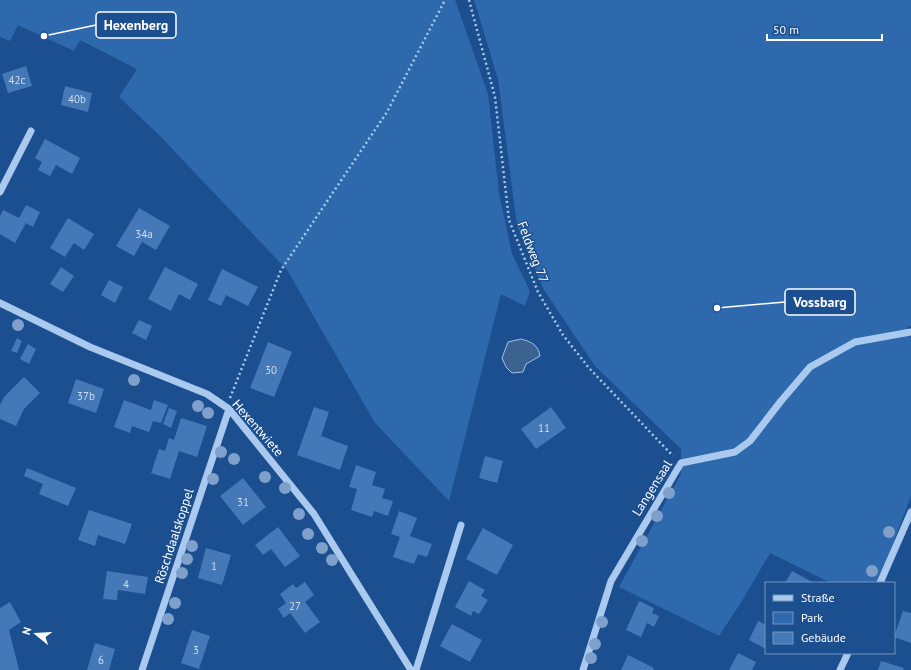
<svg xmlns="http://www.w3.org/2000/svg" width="911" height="670" viewBox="0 0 911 670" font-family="'PT Sans',sans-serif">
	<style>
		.green { fill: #2e69ad }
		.water { fill: #3c6290; stroke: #9cc4f0 }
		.building { fill: #4478b7 }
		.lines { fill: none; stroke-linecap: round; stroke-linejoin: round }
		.path { stroke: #a9c9ee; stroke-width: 2.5; stroke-dasharray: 2 3; stroke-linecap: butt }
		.minor { stroke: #a9c9ee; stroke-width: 7 }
		.tree { fill: #7ea0ca }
		.labels { text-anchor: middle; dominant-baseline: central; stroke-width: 3; stroke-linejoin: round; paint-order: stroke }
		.number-label { font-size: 11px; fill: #d0dded }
		.street-label { font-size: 13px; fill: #fff; stroke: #1b4f8f }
		.leader { fill: none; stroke: #fff; stroke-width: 1.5 }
		.callout-dot { fill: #fff; stroke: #1b4f8f; stroke-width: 1.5 }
		.callout { fill: #1b4f8f; stroke: #fff; stroke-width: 1.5 }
		.callout-label { font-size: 14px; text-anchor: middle; font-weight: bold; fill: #fff }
	</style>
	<rect width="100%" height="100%" fill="#1b4f8f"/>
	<path class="green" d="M0 0H455L488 94 499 193 512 254 530 291 525 306 501 294 449 501 375 423 287 270 160 136 119 97 137 69 80 40 74 51 18 25 10 41 0 37Z
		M474 0H911V326L907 327 911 339V496L878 583H831L770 553 742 601 719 636 619 587 681 474V449L595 366 544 290 517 226 498 79Z"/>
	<path class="water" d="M521 339C532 342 538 345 540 356L526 364 523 372 512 373 506 367 502 358 508 342Z"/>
	<path class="building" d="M26 66 32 86 8 93 2 74Z
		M65 86 92 93 88 112 61 105Z
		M45 139 80 158 72 174 56 165 50 176 38 170 42 162 35 158Z
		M26 205 40 212 33 227 26 223 15 243 0 234V216L3 210 19 218Z
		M139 208 170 226 156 250 142 242 134 256 116 246Z
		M68 218 94 234 84 250 74 243 65 257 50 248Z
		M61 267 74 276 63 292 50 284Z
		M165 267 198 284 190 300 179 294 171 311 148 299Z
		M222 269 258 287 248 306 226 295 221 306 208 300Z
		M109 280 123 287 115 303 101 295Z
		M139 320 152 326 146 340 132 333Z
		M17 338 22 341 17 353 11 351Z
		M268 342 292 352 274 397 250 388Z
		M28 344 36 349 29 364 20 359Z
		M24 377 40 393 24 409 16 426 0 419V405L4 397Z
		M76 379 104 389 96 413 68 403Z
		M124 400 151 410 154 400 168 405 161 423 153 421 149 432 132 426 130 433 114 427Z
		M314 407 329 412 321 436 348 446 340 470 297 455Z
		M551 407 566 428 536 449 521 429Z
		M169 408 177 411 171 428 163 424Z
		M181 418 207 426 197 457 179 451 170 479 151 473 159 449 165 451 169 438 174 440Z
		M485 456 503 461 497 483 479 478Z
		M356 465 376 472 372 485 385 489 382 498 393 501 388 516 374 511 372 517 351 510 357 489 349 487Z
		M27 468 76 488 68 506 39 494 43 484 24 476Z
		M243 478 266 507 243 525 220 496Z
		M89 510 132 524 125 544 98 535 95 546 78 540Z
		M399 511 417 518 410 536 432 544 427 557 418 554 414 564 393 557 400 537 391 534Z
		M278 527 300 556 285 567 271 549 263 555 255 545Z
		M483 528 513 545 497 575 466 559Z
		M206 548 231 555 222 585 198 578Z
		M107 571 148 577 145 594 118 590 117 600 103 599Z
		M792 571 814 583H785Z
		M469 581 485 590 481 596 488 600 479 614 473 611 471 616 455 607Z
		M305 582 314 595 305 602 320 622 305 633 290 613 284 618 278 609 286 603 280 594 293 584 296 588Z
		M639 601 654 608 652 613 659 616 654 627 647 623 641 637 626 630Z
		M10 602 21 622 9 630 19 670H0V608Z
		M903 611 911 613V643L894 637Z
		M758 621 766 625V649L749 640Z
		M452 624 482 640 470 662 440 646Z
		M192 630 210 636 199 669 181 663Z
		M95 643 115 649 109 670H87Z
		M738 653 756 662 752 670H729Z
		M628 655 654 668 653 670H621Z
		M881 661 904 668 903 670H878Z"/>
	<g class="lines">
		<path class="path" d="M469 0 495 97 509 220 538 292 563 335 589 368 673 456
			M230 398 281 270 387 112 445 0"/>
		<path class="minor" d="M0 192 31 131
			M0 303 90 347 207 394 229 409 314 514 411 670
			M880 583 911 512
			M142 670 229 409
			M416 670 461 525
			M583 670 611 581 681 463 735 452 750 441 781 401 810 367 855 342 911 332
			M840 670 848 653"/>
	</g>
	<g class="tree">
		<circle cx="18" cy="325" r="6"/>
		<circle cx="134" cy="380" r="6"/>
		<circle cx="198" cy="406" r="6"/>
		<circle cx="208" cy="413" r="6"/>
		<circle cx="221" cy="452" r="6"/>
		<circle cx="234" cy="459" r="6"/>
		<circle cx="265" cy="477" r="6"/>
		<circle cx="213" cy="479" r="6"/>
		<circle cx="285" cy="488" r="6"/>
		<circle cx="669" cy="493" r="6"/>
		<circle cx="299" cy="514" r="6"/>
		<circle cx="657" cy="516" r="6"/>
		<circle cx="889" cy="532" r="6"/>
		<circle cx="308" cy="534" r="6"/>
		<circle cx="642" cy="541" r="6"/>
		<circle cx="192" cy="546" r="6"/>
		<circle cx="322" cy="548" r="6"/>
		<circle cx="187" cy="559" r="6"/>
		<circle cx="332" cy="560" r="6"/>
		<circle cx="872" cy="571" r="6"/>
		<circle cx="182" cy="573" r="6"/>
		<circle cx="175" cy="603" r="6"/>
		<circle cx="168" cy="619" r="6"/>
		<circle cx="602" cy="622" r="6"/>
		<circle cx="595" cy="644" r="6"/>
		<circle cx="591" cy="658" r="6"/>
	</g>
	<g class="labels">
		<g class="number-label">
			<text x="17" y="80">42c</text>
			<text x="77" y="99">40b</text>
			<text x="144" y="234">34a</text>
			<text x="271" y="370">30</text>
			<text x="86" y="396">37b</text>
			<text x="544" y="428">11</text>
			<text x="243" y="502">31</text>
			<text x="214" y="566">1</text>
			<text x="126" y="584">4</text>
			<text x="295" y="606">27</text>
			<text x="196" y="650">3</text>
			<text x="101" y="660">6</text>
		</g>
		<g class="street-label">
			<text transform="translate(533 252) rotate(69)">Feldweg 77</text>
			<text transform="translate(258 428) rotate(49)">Hexentwiete</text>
			<text transform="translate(652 488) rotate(-58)">Langensaal</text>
			<text transform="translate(174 536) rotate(-72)">Röschdaalskoppel</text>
		</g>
	</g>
	<path class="leader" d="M44 36L96 25M717 308L785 302"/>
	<g class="callout-dot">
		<circle cx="44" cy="36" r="4"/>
		<circle cx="717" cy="308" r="4"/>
	</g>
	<g class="callout">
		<rect x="96" y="12" width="80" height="26" rx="4"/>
		<rect x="785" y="289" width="70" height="26" rx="4"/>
	</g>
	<g class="callout-label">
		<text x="136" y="30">Hexenberg</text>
		<text x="820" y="307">Vossbarg</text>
	</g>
	<rect x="765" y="582" width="130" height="72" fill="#1b4f8f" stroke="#7695bc"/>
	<rect x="773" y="595" width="20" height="6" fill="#a9c9ee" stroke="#7695bc"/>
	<text x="801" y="602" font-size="12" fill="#ffffff">Straße</text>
	<rect x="773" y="612" width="20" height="12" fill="#2e69ad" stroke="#7695bc"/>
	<text x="801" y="622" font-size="12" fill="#ffffff">Park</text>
	<rect x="773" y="632" width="20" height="12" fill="#4478b7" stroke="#7695bc"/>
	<text x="801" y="642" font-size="12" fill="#ffffff">Gebäude</text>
	<g transform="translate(36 634) rotate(288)" stroke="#1b4f8f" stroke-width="3" paint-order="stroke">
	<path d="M0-3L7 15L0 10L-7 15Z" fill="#ffffff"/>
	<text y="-6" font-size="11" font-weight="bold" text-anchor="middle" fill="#ffffff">N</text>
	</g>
	<path d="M767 34v6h115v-6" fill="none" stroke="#ffffff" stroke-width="2"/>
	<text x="773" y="34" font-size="12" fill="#ffffff" stroke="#1b4f8f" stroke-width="3" paint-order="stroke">50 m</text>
</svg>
